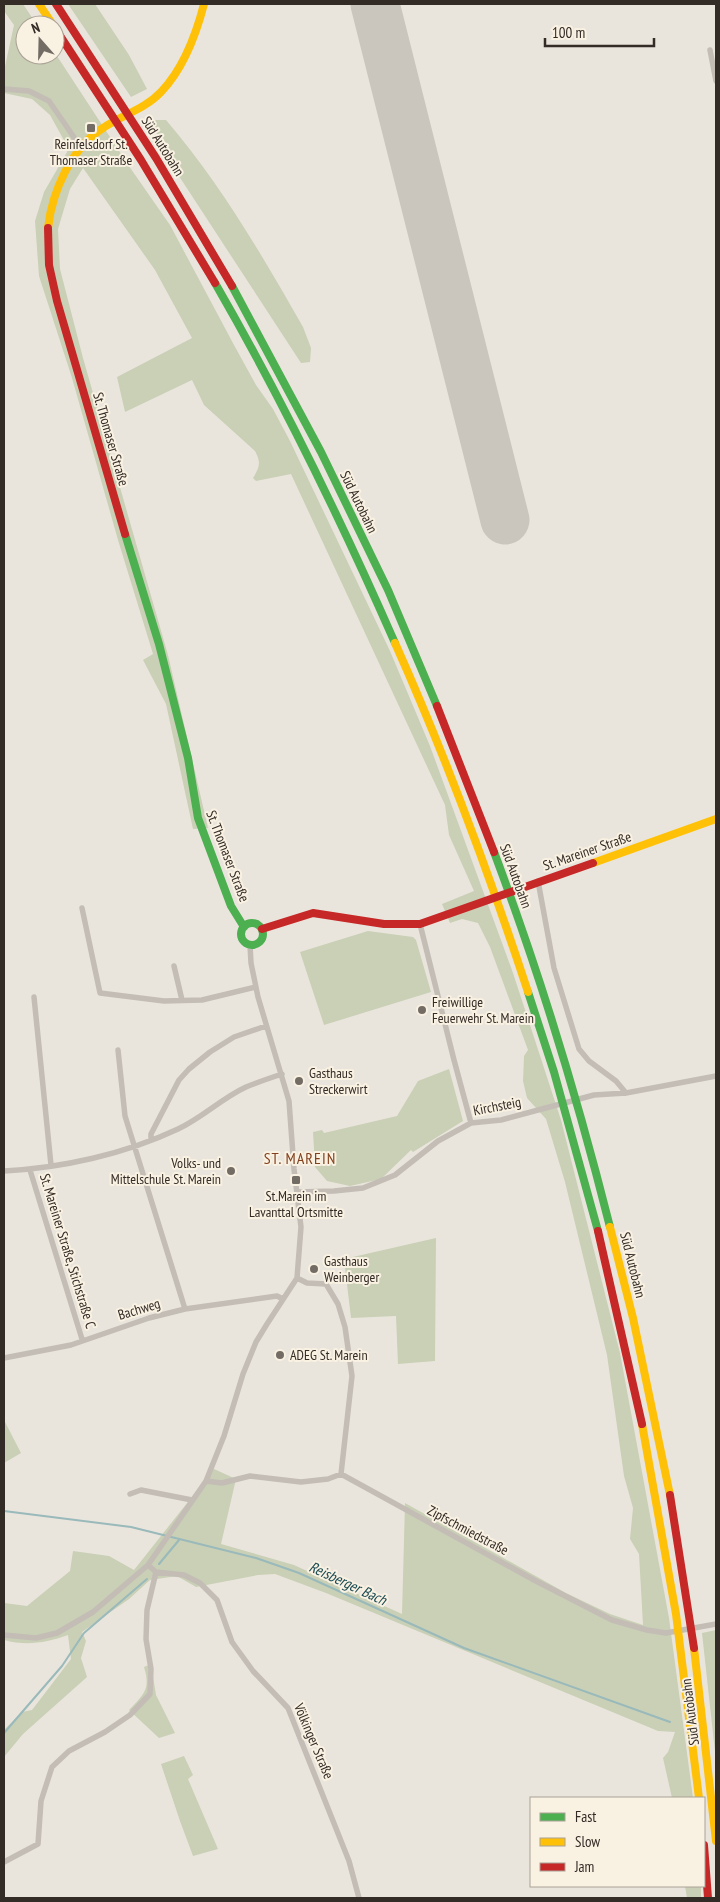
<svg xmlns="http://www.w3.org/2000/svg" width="720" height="1902" viewBox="0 0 720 1902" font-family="'PT Sans Narrow',sans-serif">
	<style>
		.green { fill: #c9d0b6 }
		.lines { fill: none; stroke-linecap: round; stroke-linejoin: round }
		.stream { stroke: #99b9bb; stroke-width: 2 }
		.runway { stroke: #cac6be; stroke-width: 49 }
		.street { stroke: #c3bdb6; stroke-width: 5.5 }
		.fast { stroke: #4caf50; stroke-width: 8 }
		.slow { stroke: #ffc107; stroke-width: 8 }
		.jam { stroke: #c62828; stroke-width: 8 }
		.poi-dot { fill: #736c65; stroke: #f9f1e2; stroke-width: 2 }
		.labels { text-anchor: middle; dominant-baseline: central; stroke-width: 4; stroke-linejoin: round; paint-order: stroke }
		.poi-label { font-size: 14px; fill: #332b25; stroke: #f9f1e2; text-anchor: start }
		.street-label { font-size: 14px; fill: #332b25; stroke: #f9f1e2 }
		.water-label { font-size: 15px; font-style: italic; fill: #1b4b54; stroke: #f9f1e2 }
		.quarter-label { font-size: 16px; letter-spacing: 1px; fill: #82401e; stroke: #f9f1e2 }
	</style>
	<rect width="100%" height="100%" fill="#eae5dc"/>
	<path class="green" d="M4 4H23L37 25H25V55H55V53L131 169 170 225 234 345 256 385 273 409 290 441 390 651 430 746 513 973 561 1120 620 1353 669 1618 693 1798H672L663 1758 668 1752 675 1732 658 1731 326 1593 275 1574 258 1575 196 1587 177 1576 150 1580 129 1599 82 1632 86 1641 81 1658 87 1677 23 1734 4 1757V1730L22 1712 32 1710 71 1659 68 1635C46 1643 26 1646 4 1640V1603L27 1606 70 1571 73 1551 109 1556 134 1570 214 1469 236 1479 221 1544 294 1565 402 1614 405 1503 566 1593 610 1614 643 1625 639 1554 630 1539 633 1508 624 1476 607 1355 565 1182 546 1119 527 1098 523 1081 524 1056 528 1050 490 947 478 923 462 919 450 923 442 904 474 891 449 835 445 805 291 474 256 481 253 478C260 467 261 462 255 451L204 405 192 380 125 412 117 377 192 338 155 270 83 168 70 189 58 229 60 269 83 358 168 655 208 828 193 829 166 704 143 660 153 654 118 540 72 378 39 276 35 221 44 192 67 152 66 144 50 115 32 99 4 93V71L14 25 4 11Z
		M68 4H95L129 55 147 89 131 97Z
		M150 120H166C220 183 262 255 303 327L311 348 310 362 301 363 175 170Z
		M368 931 413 937 416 940 431 992 324 1025 300 952Z
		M449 1069 463 1121 413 1152 411 1150 381 1179 350 1186 327 1181 315 1167 313 1132 322 1130 324 1133 397 1116 418 1081Z
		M436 1238 435 1361 398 1364 396 1316 351 1318 344 1259Z
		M5 1422 21 1453 4 1463V1423Z
		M716 1630V1761L702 1633Z
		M151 1664 156 1695 175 1733 159 1738 129 1710C144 1694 151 1689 144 1667Z
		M184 1756 193 1775 188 1779 218 1849 193 1856 180 1821 161 1764Z
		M685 1886H701V1898H687Z"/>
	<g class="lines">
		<path class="stream" d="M4 1511 131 1527 256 1558 299 1573 464 1648 670 1722
			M159 1564 179 1540
			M4 1733 62 1666 84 1633 147 1579"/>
		<path class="runway" d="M375 4 505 520"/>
		<path class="street" d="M710 50 716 81
			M4 89 29 91 49 101 80 146
			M538 881 554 968 579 1049 589 1061 616 1081 626 1093
			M82 908 100 993 164 1001 202 1000 256 987
			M420 924 454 1060 471 1123
			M174 966 182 1000
			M34 997 51 1165
			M118 1050 125 1116 185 1309
			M151 1140V1134L179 1080 189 1069 210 1052 234 1037 266 1026
			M30 1170 82 1339
			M4 1171C62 1168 125 1154 178 1129 202 1118 222 1098 246 1087 258 1082 270 1078 282 1074
			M298 1192 334 1191 363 1188 395 1175 438 1141 471 1123 501 1120 594 1095 626 1093 716 1076
			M297 1278 307 1283 326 1284 338 1304 345 1327 352 1376 341 1474
			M4 1358 71 1345 149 1318 185 1309 277 1296 283 1299
			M206 1481 222 1483 250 1476 301 1482 328 1479 341 1474 534 1580 612 1620 647 1630 666 1633 716 1624
			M130 1494 141 1490 192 1500
			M148 1565 156 1572 184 1575 200 1583 217 1600 232 1642 253 1671 288 1708 349 1861 359 1898
			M4 1635 36 1638 57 1633 93 1612 148 1565 206 1481 224 1436 243 1374 256 1342 267 1324 297 1278 301 1227 294 1169 289 1101 258 997 251 963 250 945
			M4 1862 38 1844 41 1801 52 1767 69 1751 105 1732 130 1715 150 1694 151 1669 146 1639 147 1610 156 1572"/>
		<path class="fast" d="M215 283C282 399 341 520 395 643
			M232 286 321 452 388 590 437 706
			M125 534 159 644 188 758 198 818 231 906 244 927
			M494 852C540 974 578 1100 610 1227
			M241 934a11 11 0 1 1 22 0a11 11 0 1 1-22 0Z
			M528 992 554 1072 598 1231"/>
		<path class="slow" d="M39 4 53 25
			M48 228C52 192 71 148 103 128 122 115 145 109 161 92 184 68 196 35 204 4
			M395 643C446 757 489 873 528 992
			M593 863 716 819
			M610 1227 633 1318 670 1495
			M642 1424 676 1614 699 1798
			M694 1648 716 1841"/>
		<path class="jam" d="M56 4 156 158 232 286
			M55 28 141 160 215 283
			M48 228 49 265 57 301 125 534
			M437 706 494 852
			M262 929 313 913 384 924H420L593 863
			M598 1231 642 1424
			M670 1495 694 1648
			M704 1845 708 1898"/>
	</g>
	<g class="poi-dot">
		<rect x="86" y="123" width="10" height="10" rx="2.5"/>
		<circle cx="422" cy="1010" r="5"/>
		<circle cx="299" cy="1081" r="5"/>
		<circle cx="231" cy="1171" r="5"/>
		<rect x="291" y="1175" width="10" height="10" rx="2.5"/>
		<circle cx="314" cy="1269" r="5"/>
		<circle cx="280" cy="1355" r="5"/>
	</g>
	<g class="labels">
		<g class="poi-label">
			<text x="91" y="144" text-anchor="middle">Reinfelsdorf St.<tspan x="91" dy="16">Thomaser Straße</tspan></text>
			<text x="432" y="1002">Freiwillige<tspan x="432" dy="16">Feuerwehr St. Marein</tspan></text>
			<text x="309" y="1073">Gasthaus<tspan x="309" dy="16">Streckerwirt</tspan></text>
			<text x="221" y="1163" text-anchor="end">Volks- und<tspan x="221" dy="16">Mittelschule St. Marein</tspan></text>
			<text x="296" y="1196" text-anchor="middle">St.Marein im<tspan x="296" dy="16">Lavanttal Ortsmitte</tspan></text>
			<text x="324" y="1261">Gasthaus<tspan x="324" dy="16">Weinberger</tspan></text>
			<text x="290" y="1355">ADEG St. Marein</text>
		</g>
		<g class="street-label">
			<text transform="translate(163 146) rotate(58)">Süd Autobahn</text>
			<text transform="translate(111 439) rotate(74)">St. Thomaser Straße</text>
			<text transform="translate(359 502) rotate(64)">Süd Autobahn</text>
			<text transform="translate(587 851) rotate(-19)">St. Mareiner Straße</text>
			<text transform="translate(228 856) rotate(69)">St. Thomaser Straße</text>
			<text transform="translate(516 876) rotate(70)">Süd Autobahn</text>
			<text transform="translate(497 1106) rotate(-11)">Kirchsteig</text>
			<text transform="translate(68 1251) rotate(73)">St. Mareiner Straße, Stichstraße C</text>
			<text transform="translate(633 1265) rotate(76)">Süd Autobahn</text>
			<text transform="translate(139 1309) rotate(-17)">Bachweg</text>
			<text transform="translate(468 1530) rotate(28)">Zipfschmiedstraße</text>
			<text transform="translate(690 1712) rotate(-97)">Süd Autobahn</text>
			<text transform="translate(314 1741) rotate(67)">Völkinger Straße</text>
		</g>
		<g class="water-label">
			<text transform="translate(348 1583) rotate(25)">Reisberger Bach</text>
		</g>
		<g class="quarter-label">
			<text x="300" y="1158">ST. MAREIN</text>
		</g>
	</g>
	<rect width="720" height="1902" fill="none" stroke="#332b25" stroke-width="10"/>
	<rect x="530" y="1797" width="175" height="90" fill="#f9f1e2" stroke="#aaa296"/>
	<rect x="540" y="1813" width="25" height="8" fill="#4caf50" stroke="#aaa296"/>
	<text x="575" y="1822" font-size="15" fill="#332b25">Fast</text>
	<rect x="540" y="1838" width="25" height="8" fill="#ffc107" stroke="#aaa296"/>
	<text x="575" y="1847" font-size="15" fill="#332b25">Slow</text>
	<rect x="540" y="1863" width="25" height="8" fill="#c62828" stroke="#aaa296"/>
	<text x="575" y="1872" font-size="15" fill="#332b25">Jam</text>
	<g transform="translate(40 40) rotate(340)"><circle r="24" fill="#f9f1e2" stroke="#aaa296"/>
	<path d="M0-4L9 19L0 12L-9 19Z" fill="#736c65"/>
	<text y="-8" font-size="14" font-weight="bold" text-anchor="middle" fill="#332b25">N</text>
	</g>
	<path d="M545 38v8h109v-8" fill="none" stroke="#332b25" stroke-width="2.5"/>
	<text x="552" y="38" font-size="15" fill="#332b25" stroke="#f9f1e2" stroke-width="4" paint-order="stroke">100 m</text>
</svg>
